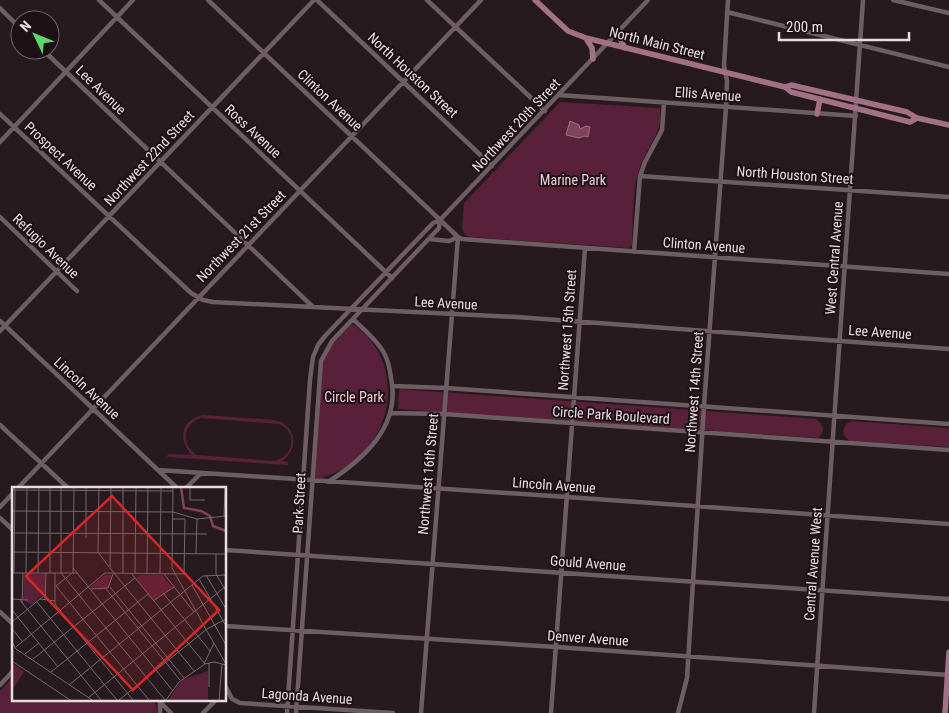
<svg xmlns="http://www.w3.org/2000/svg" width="949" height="713" viewBox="0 0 949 713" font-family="'Roboto Condensed',sans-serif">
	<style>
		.green { fill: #582039; fill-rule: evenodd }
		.water { fill: #81425c; stroke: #a07184 }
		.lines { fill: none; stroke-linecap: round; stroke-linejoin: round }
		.minor { stroke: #6d5e63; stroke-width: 4.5 }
		.major { stroke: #a27184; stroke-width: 5.5 }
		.labels { text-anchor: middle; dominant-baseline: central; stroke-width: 4; stroke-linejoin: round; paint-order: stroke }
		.street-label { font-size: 14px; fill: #e7dee1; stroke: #1d1116 }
		.park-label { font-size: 14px; fill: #f3cad8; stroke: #1d1116 }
		.inset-river { fill: none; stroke: #81425c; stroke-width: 2.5 }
		.inset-road { fill: none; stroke: #74686d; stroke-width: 1 }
		.view { fill: #d62828; fill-opacity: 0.15; stroke: #d62828; stroke-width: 2.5 }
		.inset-edge { fill: none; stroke: #e7dee1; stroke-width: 2.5 }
	</style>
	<rect width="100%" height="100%" fill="#271a1f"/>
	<path class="green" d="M560 102 660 108C664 134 644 150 638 173 632 193 633 224 632 245L629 248 470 237 465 235 462 229 464 203Z
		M353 324C401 357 398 426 354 461 342 470 332 476 316 479L314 477 323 361 331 345 350 325Z
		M399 389 816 419 821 423 823 429 821 435 817 438 398 409Z
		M203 415 274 420C296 424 300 449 282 461L288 462V465L167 457 168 454 192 455C178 441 180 420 203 415ZM200 418 280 424C298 433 294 457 274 461L197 455C181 446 182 425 200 418Z
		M852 421 947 428 949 429V447L850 441 844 436 843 430 846 424Z
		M14 676V699H151L156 705 157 713H0V691Z"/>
	<path class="water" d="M570 121 579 125 580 129 586 126 590 127 588 137 584 136 579 138 566 135Z"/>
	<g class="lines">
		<path class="minor" d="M99 0 392 278
			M208 0 458 237 462 239 949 274
			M317 0 492 166
			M427 0 545 111
			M893 0 949 13
			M0 8 20 28
			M727 12 949 67
			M43 50 313 307 517 317 949 349
			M559 95 856 116
			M0 114 191 293 203 300 213 302 313 307
			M0 142 133 0
			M640 176 949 197
			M0 217 77 291
			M429 239 449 241 458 237
			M634 252 640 176 645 162 662 130 664 103
			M0 321 177 488
			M0 331 314 0
			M393 386 446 388 949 424
			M390 413 444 414 949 450
			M0 425 68 488
			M158 470 567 497 949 524
			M328 482C364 459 401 426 391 378 390 370 388 360 384 353 377 340 363 329 353 319
			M18 488 481 0
			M186 488 201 473
			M0 507 14 492
			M0 518 14 531
			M225 550 949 599
			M0 612 14 625
			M225 626 556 647 949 675
			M0 685 14 670
			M225 685 232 699 240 703 393 713
			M157 699 171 713
			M160 702V713
			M203 713 217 699
			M287 713 310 380 313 357 318 345 325 336 433 223 440 220 648 0
			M296 713 321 361 332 341 439 228 440 220
			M421 713 458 237
			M551 713 585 248
			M678 713 687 678 704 406 726 107 727 81 724 65 728 0
			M814 713 863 0"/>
		<path class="major" d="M535 0 568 31 586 38 785 87 791 85 907 112 917 118 949 125
			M617 33 625 48
			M587 40 592 48 593 59
			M785 87 791 92 910 122 917 118
			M817 114 820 99
			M945 713 949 652"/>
	</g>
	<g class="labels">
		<g class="street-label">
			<text transform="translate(657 43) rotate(14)">North Main Street</text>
			<text transform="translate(413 75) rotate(43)">North Houston Street</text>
			<text transform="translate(101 90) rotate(44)">Lee Avenue</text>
			<text transform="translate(708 94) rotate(4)">Ellis Avenue</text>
			<text transform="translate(330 100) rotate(43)">Clinton Avenue</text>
			<text transform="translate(516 125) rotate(-47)">Northwest 20th Street</text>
			<text transform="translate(253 131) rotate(43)">Ross Avenue</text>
			<text transform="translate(61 156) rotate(43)">Prospect Avenue</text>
			<text transform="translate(149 158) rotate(-47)">Northwest 22nd Street</text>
			<text transform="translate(795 175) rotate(4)">North Houston Street</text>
			<text transform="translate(241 236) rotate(-46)">Northwest 21st Street</text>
			<text transform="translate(704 245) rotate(4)">Clinton Avenue</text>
			<text transform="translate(46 246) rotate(44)">Refugio Avenue</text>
			<text transform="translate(834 258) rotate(-86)">West Central Avenue</text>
			<text transform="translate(446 303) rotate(3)">Lee Avenue</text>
			<text transform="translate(567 330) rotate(-86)">Northwest 15th Street</text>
			<text transform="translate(880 332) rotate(4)">Lee Avenue</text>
			<text transform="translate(87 388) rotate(43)">Lincoln Avenue</text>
			<text transform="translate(694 392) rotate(-86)">Northwest 14th Street</text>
			<text transform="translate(611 415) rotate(4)">Circle Park Boulevard</text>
			<text transform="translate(428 474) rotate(-85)">Northwest 16th Street</text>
			<text transform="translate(554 485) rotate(4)">Lincoln Avenue</text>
			<text transform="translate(299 503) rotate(-87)">Park Street</text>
			<text transform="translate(588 563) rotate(4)">Gould Avenue</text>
			<text transform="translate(813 564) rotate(-86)">Central Avenue West</text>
			<text transform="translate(588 638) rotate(4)">Denver Avenue</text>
			<text transform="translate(307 696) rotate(4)">Lagonda Avenue</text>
		</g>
		<g class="park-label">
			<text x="573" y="180">Marine Park</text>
			<text x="354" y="397">Circle Park</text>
		</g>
	</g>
	<g transform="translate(12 487)">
		<rect width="214" height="214" fill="#271a1f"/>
		<path d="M12 87H33V106L19 118 11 112ZM93 88H101L97 100 89 103 78 100ZM128 88H150L161 101 141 113 124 91ZM0 176 12 185 0 203ZM196 184V213H156L170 193Z" fill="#582039"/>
		<path class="inset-river" d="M169 0 172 21 189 24 198 29 201 39 214 44"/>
		<path class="inset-road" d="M49 0V86L153 213M87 0 86 65 97 80M99 0 98 81 183 185M161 0 160 81 189 133M178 0V13H193M0 3 161 4M0 24 161 25M161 25 185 32 214 29M212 29 213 0M161 32H173L172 87M0 46 195 47M74 51V0M0 65 214 67M184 67 185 32M204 67V87L214 104M61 81 161 204M0 86H66M2 86 3 0M14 86 15 0M26 86 27 0M38 86V0M43 86V117L121 213M61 86 62 0M111 86V0M123 86 124 0M148 86 149 0M120 87 193 177M135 87 136 0M152 87 182 125M194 88 214 122M187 92 214 139M180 98 214 158M44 99 137 213M44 99 59 87M98 100 172 191M79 102 96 101 101 87M94 102 168 193M151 106 198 164M0 112 16 113M7 112 89 213M28 112 43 114M33 113 34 86M141 114 162 100M25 115 105 213M10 116 11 86M0 123 46 180M188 132 214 177M0 135 34 107M0 142 10 154M195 142 214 132M0 155 4 162 80 213M4 160 93 86 175 87M13 167 27 156M21 172 123 91M0 174 58 213M192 177 202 156M39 185 136 107M57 198 191 89 214 88M197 200V176M76 211 214 99M107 213 195 142M154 213 167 195 193 177 202 175 214 178M207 213 210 177"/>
		<path class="view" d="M100 9 207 123 121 203 14 89Z"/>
		<rect width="214" height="214" class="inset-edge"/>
	</g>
	<g transform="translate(35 35) rotate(313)"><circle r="24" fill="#1d1116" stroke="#6e6367"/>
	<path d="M0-4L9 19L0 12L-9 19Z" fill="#5ed56c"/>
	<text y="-8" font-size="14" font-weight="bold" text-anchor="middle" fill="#e7dee1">N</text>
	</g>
	<path d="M779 32v8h130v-8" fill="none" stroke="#e7dee1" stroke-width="2.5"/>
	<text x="786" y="32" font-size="15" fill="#e7dee1" stroke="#1d1116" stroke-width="4" paint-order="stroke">200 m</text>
</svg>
